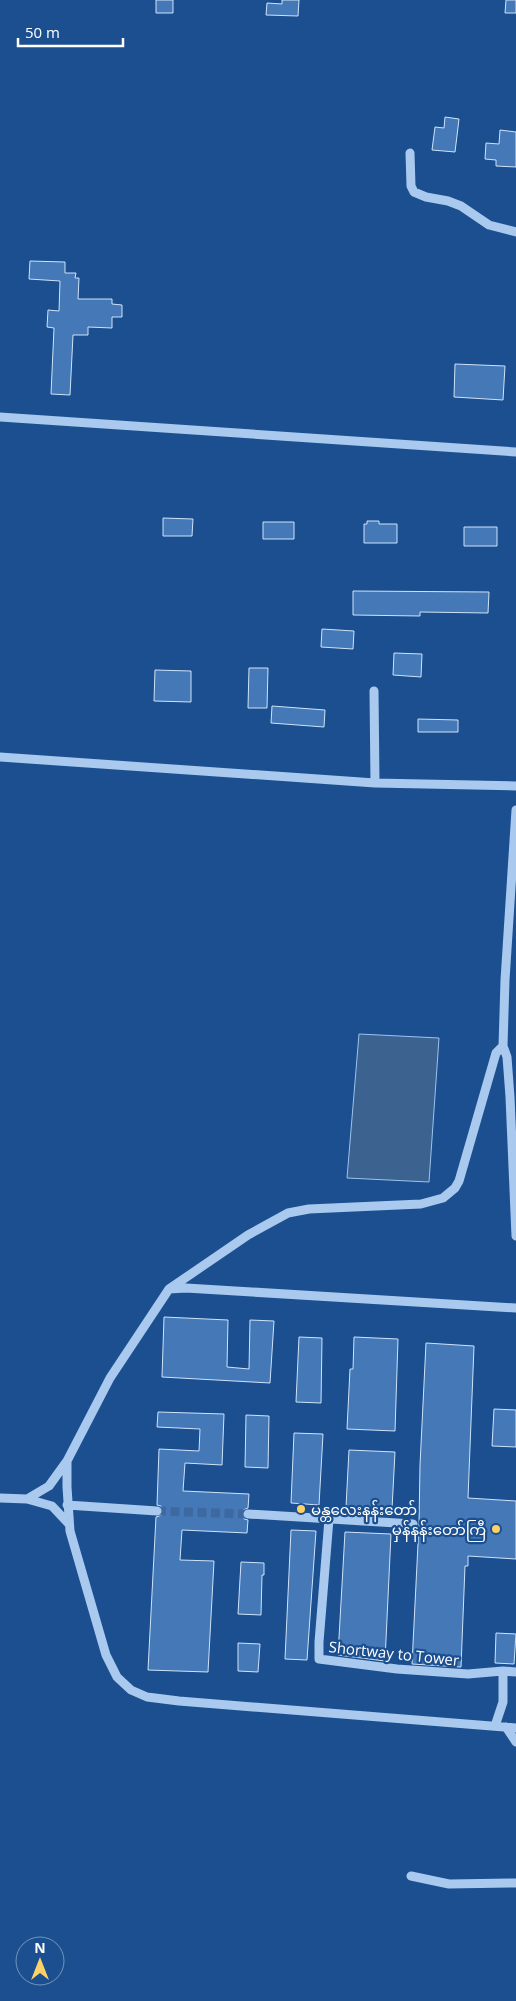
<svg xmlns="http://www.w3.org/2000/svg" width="516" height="2001" viewBox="0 0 516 2001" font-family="'Open Sans','Noto Sans Myanmar',sans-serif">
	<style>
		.water { fill: #3c6290; stroke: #9cc4f0 }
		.building { fill: #4478b7; stroke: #cfe3fa }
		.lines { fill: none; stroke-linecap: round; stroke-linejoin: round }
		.minor-tunnel { stroke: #3d69a0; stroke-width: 9; stroke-dasharray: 9 4.5; stroke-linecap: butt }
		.minor { stroke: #a9c9ee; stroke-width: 9 }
		.poi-dot { fill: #ffd166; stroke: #1b4f8f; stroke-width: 2 }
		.labels { text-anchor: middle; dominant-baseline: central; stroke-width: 4.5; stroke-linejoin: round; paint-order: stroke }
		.poi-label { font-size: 15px; fill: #fff; stroke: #1b4f8f; text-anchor: start }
		.street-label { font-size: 15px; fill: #fff; stroke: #1b4f8f }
	</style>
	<rect width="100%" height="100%" fill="#1b4f8f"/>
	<path class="water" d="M359 1034 439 1038 429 1182 347 1178Z"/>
	<path class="building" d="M156 0H173V13H156Z
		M282 0H299L298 16 266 15 267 3 282 4Z
		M506 0H516V13H505Z
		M445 117 459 119 455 152 432 150 435 127 444 128Z
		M500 130 516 132V167L496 166V160L485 159 486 143 499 144Z
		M30 261 65 262V273H76L75 278H79L78 299H112V304L122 305V317H112V328L88 327V335H73L70 395 51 394 54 328 47 327 48 310 59 311 60 281 29 279Z
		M455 364 505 366 503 400 454 397Z
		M163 518 193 519 192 536H163Z
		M367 521H379V524H397V543H364V524H367Z
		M263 522H294V539H263Z
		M464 527H497V546H464Z
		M353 591 489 592 488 613 420 612V616L353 615Z
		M322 629 354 631 353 649 321 647Z
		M394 653 422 654 421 677 393 675Z
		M249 668H268L267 708H248Z
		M155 670 191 671V702L154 701Z
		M272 706 325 710 324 727 271 723Z
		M418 719 458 720V732H418Z
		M164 1317 228 1320 227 1367 249 1369 250 1320 274 1321 270 1383 162 1377Z
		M299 1337 322 1338 321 1403 296 1402Z
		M354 1337 398 1339 395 1431 347 1429 350 1369H353Z
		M426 1343 474 1346 468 1498 516 1501V1559L468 1556V1566H465L461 1667 412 1664 419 1524 420 1465Z
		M494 1409 516 1410V1447L492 1446Z
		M158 1412 224 1414 222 1465 185 1463 183 1491 249 1494 248 1508 243 1510 242 1514 244 1519 248 1520 247 1533 182 1530 180 1560 214 1561 208 1672 148 1670 156 1517 162 1515 163 1511 161 1506 157 1505 159 1449 199 1451 200 1429 157 1427Z
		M246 1415 269 1416 268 1468 245 1467Z
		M294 1433 323 1434 319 1505 291 1503Z
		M349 1450 395 1452 392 1509 346 1507Z
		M291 1530 316 1531 307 1660 285 1659Z
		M345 1532 391 1534 385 1661 338 1655Z
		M241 1562 264 1563V1575H262L261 1615 238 1614Z
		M496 1633 516 1634 514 1664 495 1663Z
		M238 1643 260 1644 258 1672 238 1671Z"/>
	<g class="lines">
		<path class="minor-tunnel" d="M157 1511 248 1514"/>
		<path class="minor" d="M410 153 411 186 414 192 426 197 448 201 461 206 489 225 516 232
			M0 417 516 452
			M374 691 375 783
			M0 757 375 783 516 786
			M516 810 505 980 503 1046 507 1057 510 1097 516 1236
			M169 1289 248 1235 288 1213 309 1209 421 1204 443 1198 455 1188 459 1181 496 1053 503 1046
			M516 1308 186 1288 169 1289 110 1378 67 1461V1487L70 1531 106 1655 117 1677 131 1690 147 1697 179 1701 516 1728
			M0 1498 27 1499 52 1506 69 1524
			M27 1499 49 1486 67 1461
			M67 1505 157 1511
			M248 1514 413 1524
			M329 1519 319 1642V1659L397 1669 468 1674 503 1671 516 1672
			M495 1726 503 1702V1671
			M506 1727 516 1742
			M411 1876 449 1884 516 1883"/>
	</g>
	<g class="poi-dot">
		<circle cx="301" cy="1509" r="5"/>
		<circle cx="496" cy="1529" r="5"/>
	</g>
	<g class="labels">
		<g class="poi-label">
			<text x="311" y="1509">မန္တလေးနန်းတော်</text>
			<text x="486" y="1529" text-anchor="end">မှန်နန်းတော်ကြီ</text>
		</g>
		<g class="street-label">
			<text transform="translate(394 1653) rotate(6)">Shortway to Tower</text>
		</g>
	</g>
	<g transform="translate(40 1961)"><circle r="24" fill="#1b4f8f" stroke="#7695bc"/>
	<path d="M0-4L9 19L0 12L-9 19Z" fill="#ffd166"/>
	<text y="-8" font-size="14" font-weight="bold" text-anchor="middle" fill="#ffffff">N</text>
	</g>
	<path d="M18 38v8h105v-8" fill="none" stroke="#ffffff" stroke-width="2.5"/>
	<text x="25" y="38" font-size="15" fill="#ffffff" stroke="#1b4f8f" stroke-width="4" paint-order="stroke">50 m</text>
</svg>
